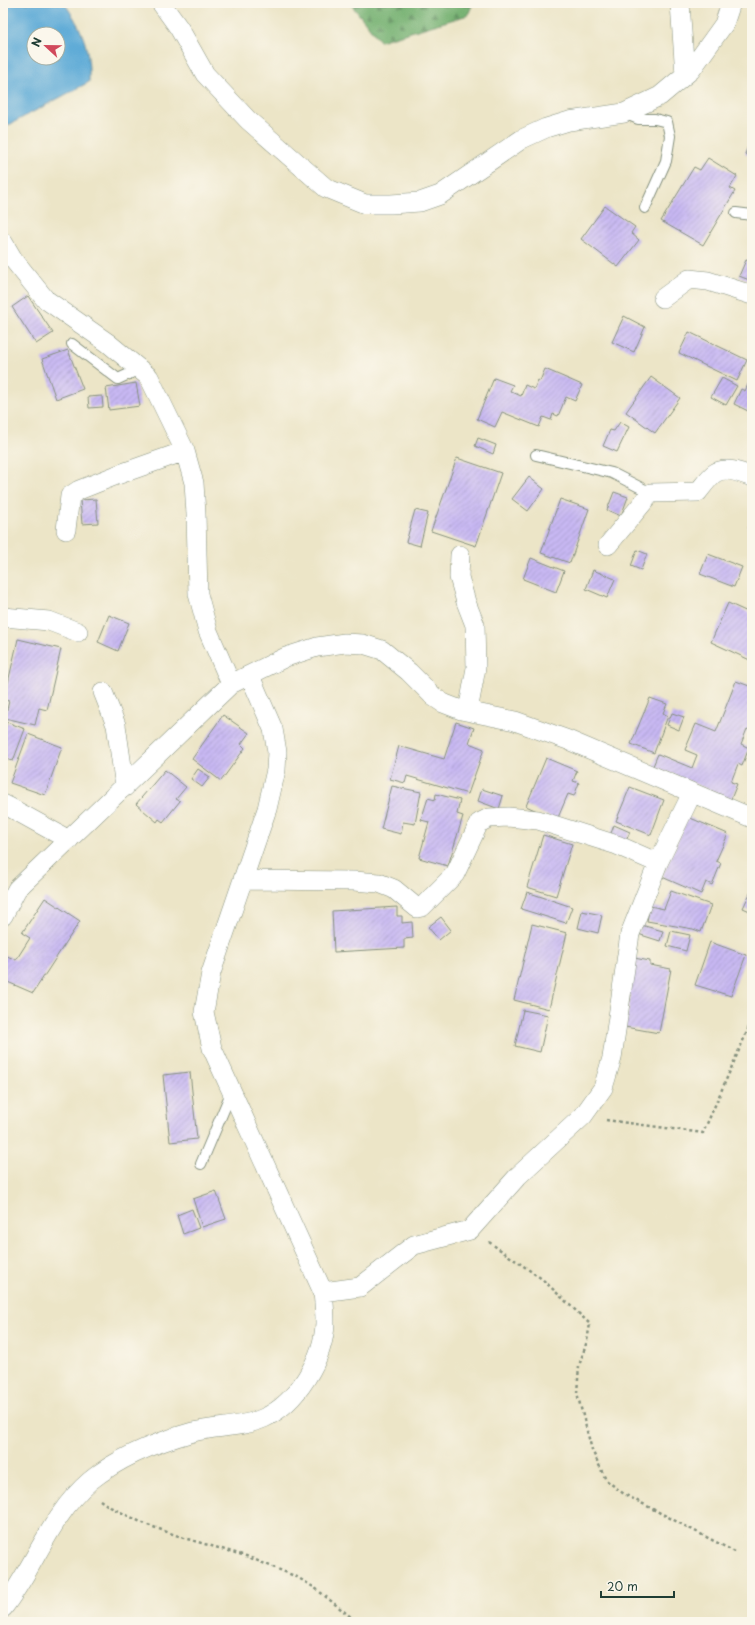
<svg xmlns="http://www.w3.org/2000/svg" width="755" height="1625" viewBox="0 0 755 1625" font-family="'Playpen Sans',sans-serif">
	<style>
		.forest { fill: url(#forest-firs); stroke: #497652 }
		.water { fill: #5eabd7; stroke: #3e7486; fill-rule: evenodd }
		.building { fill: url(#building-hatch) }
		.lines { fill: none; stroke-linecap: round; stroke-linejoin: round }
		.lane-casing { stroke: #86917e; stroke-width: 12 }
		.street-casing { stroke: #86917e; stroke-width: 20 }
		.path { stroke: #86917e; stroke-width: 2.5; stroke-dasharray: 3 3; stroke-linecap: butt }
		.lane { stroke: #fff; stroke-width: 10 }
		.street { stroke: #fff; stroke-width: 19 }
	</style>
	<defs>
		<pattern id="forest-firs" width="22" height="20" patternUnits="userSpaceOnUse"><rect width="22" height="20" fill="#73b070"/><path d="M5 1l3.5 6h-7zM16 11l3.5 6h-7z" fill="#5e905d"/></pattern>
		<pattern id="building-hatch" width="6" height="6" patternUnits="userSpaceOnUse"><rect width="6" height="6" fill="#c8b8f3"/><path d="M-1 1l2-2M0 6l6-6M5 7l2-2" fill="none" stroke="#a297c6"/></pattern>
	</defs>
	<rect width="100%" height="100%" fill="#fbf7ec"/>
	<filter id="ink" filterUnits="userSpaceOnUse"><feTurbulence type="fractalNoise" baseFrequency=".025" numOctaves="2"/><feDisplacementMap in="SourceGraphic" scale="8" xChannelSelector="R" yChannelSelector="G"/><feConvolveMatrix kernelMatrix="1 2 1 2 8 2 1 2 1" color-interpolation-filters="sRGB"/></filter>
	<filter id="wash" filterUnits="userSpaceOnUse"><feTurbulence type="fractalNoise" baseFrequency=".012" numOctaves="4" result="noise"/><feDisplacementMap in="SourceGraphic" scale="16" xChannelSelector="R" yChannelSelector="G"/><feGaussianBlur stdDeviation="0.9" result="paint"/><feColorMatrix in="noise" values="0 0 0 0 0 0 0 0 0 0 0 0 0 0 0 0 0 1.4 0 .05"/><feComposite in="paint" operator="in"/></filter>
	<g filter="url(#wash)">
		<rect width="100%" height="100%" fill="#ece5c7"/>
		<path class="forest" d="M350 3H473L468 15 380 41Z"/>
		<path class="water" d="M3 3H64C83 29 90 49 89 82L3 128ZM34 34H58V58H34Z"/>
		<g id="blocks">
			<path class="building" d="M752 136V157L745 154Z
				M708 158 737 176 730 188 735 191 703 245 661 221 694 167 700 170Z
				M605 206 635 227 631 233 639 240 618 267 581 239Z
				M746 260 752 262V281L739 276Z
				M28 296 53 333 36 344 12 307Z
				M624 316 645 327 634 352 612 342Z
				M689 332 747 360 737 381 679 353Z
				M68 350 83 389 56 399 42 359Z
				M545 369 582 385 575 401 566 397 558 416 553 414 551 420 543 417 539 427 502 412 495 427 477 419 494 378 513 385 510 391 521 396 525 385 534 389 538 380 540 381Z
				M752 376V413L734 404 741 389 745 391Z
				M651 377 680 398 655 433 626 412Z
				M722 378 737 386 726 405 711 397Z
				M136 383 140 406 109 410 106 388Z
				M102 396 103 407 89 408 88 397Z
				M620 422 629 427 617 452 603 446 610 430 614 431Z
				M478 438 496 445 493 454 475 446Z
				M457 458 501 473 476 546 431 531Z
				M529 477 544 489 528 511 512 499Z
				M614 492 628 497 621 516 607 510Z
				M96 499 98 523 82 524 80 500Z
				M560 499 589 509 570 563 541 553Z
				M415 510 428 513 420 546 406 542Z
				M752 516V530L748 528Z
				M637 550 647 554 641 570 631 566Z
				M708 554 742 567 734 587 700 574Z
				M531 558 564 571 556 592 523 579Z
				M593 570 615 579 607 598 586 589Z
				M728 603 752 614V661L711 642Z
				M109 615 129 623 118 651 98 642Z
				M18 639 61 649 47 710 39 708 35 725 5 718 9 701 4 700Z
				M736 681 752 687V731L747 729 741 744 749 748 742 766 738 764 731 782 737 784 731 799 653 766 658 754 692 768 697 755 685 750 696 724 716 732Z
				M650 698 667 704 663 713 668 716 654 753 631 744Z
				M672 713 684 717 679 730 667 725Z
				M223 715 249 733 241 744 245 748 221 781 192 759Z
				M7 722 25 729 13 761 3 758V733Z
				M456 722 474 728 469 743 484 749 468 794 407 776 405 783 390 779 399 746 444 759Z
				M28 734 62 747 45 795 10 783Z
				M546 758 577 771 573 781 579 783 574 796 568 794 557 820 526 806Z
				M198 769 210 777 202 787 191 779Z
				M165 770 186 787 176 799 180 801 163 822 159 819 157 822 136 804Z
				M392 786 421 792 415 824 403 822 401 834 381 829Z
				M630 787 664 800 651 835 616 821Z
				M482 789 503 796 499 809 478 801Z
				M436 794 460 800 457 814 463 816 448 866 419 858 429 822 421 820 428 798 435 800Z
				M688 817 728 834 716 861 721 863 712 885 706 882 701 894 662 877Z
				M614 825 630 832 625 843 610 836Z
				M543 835 572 844 556 896 527 887Z
				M752 889V912L743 908Z
				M671 891 711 905 701 932 693 929 647 921 650 906 664 909Z
				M527 892 572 907 566 923 521 909Z
				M45 898 80 921 33 993 3 980V960L5 955 16 960 30 938 22 933Z
				M397 907V916H402V923L412 922 413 938 404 939V948L334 952 332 911Z
				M582 911 602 915 598 933 578 928Z
				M441 917 451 930 439 940 428 927Z
				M532 924 567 933 549 1009 514 1000Z
				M641 925 663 931 660 941 638 934Z
				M671 931 690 935 686 951 667 946Z
				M710 942 746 955 731 996 695 985Z
				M634 958 650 961V965L671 969 659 1033 625 1027 631 995 626 994Z
				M523 1010 548 1015 540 1052 515 1046Z
				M190 1072 197 1139 170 1142 163 1075Z
				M216 1191 226 1219 202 1227 193 1199Z
				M192 1209 199 1228 183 1234 177 1215Z"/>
		</g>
	</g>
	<g filter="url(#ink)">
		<use href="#blocks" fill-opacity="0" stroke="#86917e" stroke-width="1"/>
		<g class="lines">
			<g class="lane-casing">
				<path id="lane" d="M624 113 638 119H655L667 122 670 136 666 161 645 208
					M736 213 752 215
					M72 344 118 379 140 369
					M536 455 612 473 651 493
					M201 1164 231 1093"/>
			</g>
			<g class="street-casing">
				<path id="street" d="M161 3 179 28 205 74 248 120 326 188 365 204H391L420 202 440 195 522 139 546 128 569 121 624 113 660 96 691 70 724 24 731 3
					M680 3 685 75
					M3 242 13 259 45 299 108 343 149 377 185 451 194 483 196 514 198 594 208 631 231 684
					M663 298 689 279 708 281 752 295
					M66 530 70 496 79 490 117 475 185 451
					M608 545 651 493 698 492C703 486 709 477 715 473 726 466 742 473 752 477
					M460 555 459 577 466 602 475 625 476 668 468 711
					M3 617 49 621 78 632
					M103 692 116 725 125 787
					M3 804 11 808 69 840
					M243 880 354 881 379 883 394 889 417 908 422 907 455 874 479 823 489 818 508 817 538 820 617 845 658 863
					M3 916 17 889 231 684 286 657 317 647 345 643 363 644 382 650 409 672 434 697 443 703 461 710 515 721 568 740 752 818
					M323 1292 360 1287 414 1245 470 1230 518 1176 583 1116 603 1088 612 1058 630 934 658 863 692 793
					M3 1608C35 1567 50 1515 90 1481 119 1457 157 1442 193 1432 216 1426 242 1428 264 1418 297 1403 324 1358 325 1323 325 1313 324 1302 323 1292L212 1048 204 1012 211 973 267 809 276 770 277 752 273 729 250 676"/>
			</g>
			<path class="path" d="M606 1120 703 1133 752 1020
				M489 1242 542 1279 590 1324 587 1341 579 1366 577 1393 592 1450 606 1480 624 1494 735 1552
				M100 1500 110 1507 145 1524 184 1538 246 1556 297 1577 315 1588 357 1622"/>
			<use href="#lane" class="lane"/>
			<use href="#street" class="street"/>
		</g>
	</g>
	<rect width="755" height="1625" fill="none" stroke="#fbf7ec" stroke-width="16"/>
	<g transform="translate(46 46) rotate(292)"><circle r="19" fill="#fbf7ec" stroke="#a3ada2"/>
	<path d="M0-3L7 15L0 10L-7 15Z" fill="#d1495b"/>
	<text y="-6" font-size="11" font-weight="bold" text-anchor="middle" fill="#1f3d34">N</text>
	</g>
	<path d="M601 1591v6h73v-6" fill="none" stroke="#1f3d34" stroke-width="2"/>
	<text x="607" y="1591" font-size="12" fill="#1f3d34" stroke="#fbf7ec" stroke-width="3" paint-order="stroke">20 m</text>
</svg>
